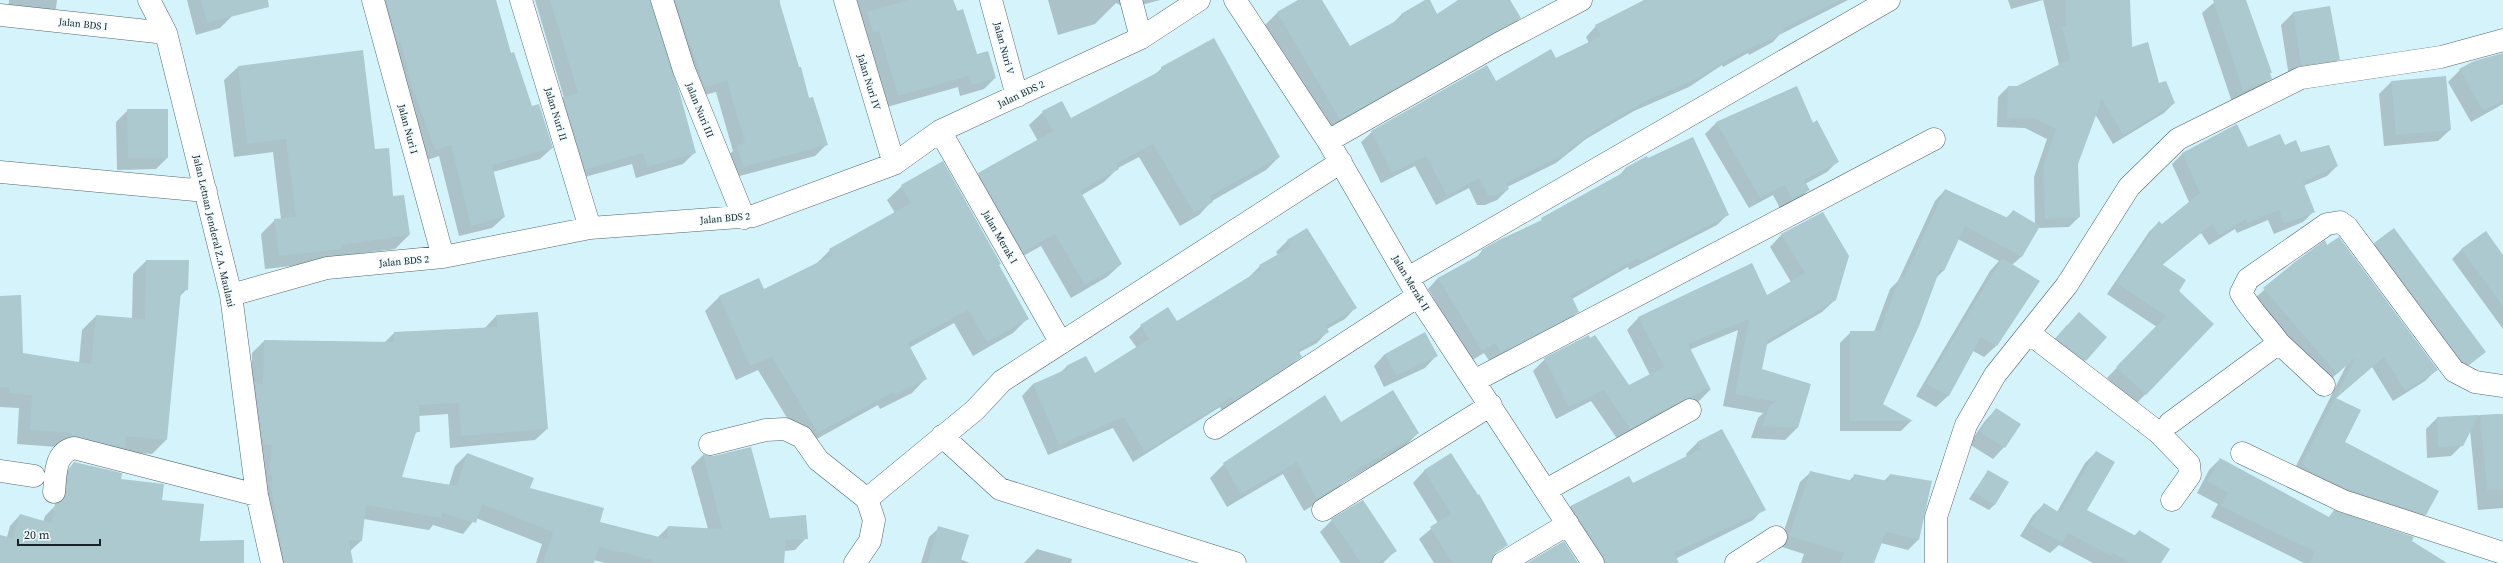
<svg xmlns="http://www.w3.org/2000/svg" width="2503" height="563" viewBox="0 0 2503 563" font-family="'Source Serif 4',serif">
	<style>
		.shadow { fill: #0003 }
		.building { fill: #abc9cf }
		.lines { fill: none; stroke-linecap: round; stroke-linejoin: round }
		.minor-casing { stroke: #4e696f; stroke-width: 23 }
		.minor { stroke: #fff; stroke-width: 22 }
		.labels { text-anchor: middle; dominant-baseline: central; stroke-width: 3; stroke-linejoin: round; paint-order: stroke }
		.street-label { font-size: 10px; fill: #192426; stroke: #f0fcff }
	</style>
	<rect width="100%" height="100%" fill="#d5f3fa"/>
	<path class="shadow" d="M9 0H57L56 8 44 19 8 16Z
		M187 0H228L232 16 220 28 196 35Z
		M367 0H495L510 54 531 107 552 148 540 159 493 172 504 217 492 228 459 236 439 156 424 161Z
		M535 0H650L695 152 683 164 636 178 632 164 574 180 552 110 564 98Z
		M654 0H780L779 5 809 99 826 145 815 156 732 178 726 157 733 151 716 92 693 98Z
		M849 0H953L976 56 995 78 984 89 960 96 958 87 887 107Z
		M1048 0H1160L1127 9 1116 3 1095 24 1058 35Z
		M1299 0H1321L1350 48 1392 24 1402 14 1427 0 1437 15 1460 0H1509L1520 18 1506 32 1326 133 1263 27 1277 13Z
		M1663 0H1848L1779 35 1773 42 1749 55 1748 53 1723 67 1722 65 1689 87 1634 111 1586 139 1556 163 1507 187 1508 189 1497 200 1485 205H1477L1469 188 1436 205 1415 166 1381 183 1361 142 1372 132 1555 59 1589 43 1586 37 1596 26Z
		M2008 0H2043L2011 9Z
		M2043 0H2129L2132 48 2174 103 2164 113 2113 144 2095 114 2077 164 2079 217 2069 227 2037 228 2021 257 2012 265 2038 282 1996 346 1984 357 1973 351 1948 396 1936 407 1916 396 1990 271 1999 261 1958 239 1943 271 1935 279 1881 405 1911 421 1901 431H1840V343L1851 332H1874L1890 289 1898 281 1935 201 1945 190 2006 218 2013 211 2035 224 2034 177 2047 139 2025 128 1997 127 1998 97 2008 87H2017L2059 65Z
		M2217 0H2245L2271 72 2269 74 2270 78 2259 90 2232 102 2202 13Z
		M2329 7 2339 59 2327 71 2289 77 2281 25 2293 13Z
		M362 51 374 150 409 235 395 249 333 257 327 262 265 269 261 234 275 220 281 219 273 152 234 157 224 80 238 67Z
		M2503 58V104L2471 122 2448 82 2460 70Z
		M1162 68 1279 157 1266 170 1212 201 1199 215 1180 226 1139 157 1118 168 1104 182 1082 195 1121 264 1107 277 1071 298 1041 246 1009 264 966 188 979 174 1038 141 1029 125 1043 112 1070 120 1154 75Z
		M2445 78 2450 130 2438 141 2384 146 2379 94 2391 82Z
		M1796 87 1813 124 1838 161 1827 172 1805 184 1808 190 1798 201 1781 210 1773 195 1749 208 1705 134 1716 123Z
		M128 110 167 158 156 169 117 170 116 122Z
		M2236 125 2247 148 2284 146 2337 166 2327 176 2303 186 2313 212 2303 222 2274 234 2268 220 2237 233 2235 229 2209 245 2201 233 2162 265 2178 291 2213 324 2135 405 2107 378 2157 327 2107 294 2149 232 2159 222 2162 225 2189 202 2172 164 2182 154Z
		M1625 169 1728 214 1717 225 1629 270 1628 267 1572 299 1577 312 1567 322 1490 362 1484 353 1471 361 1428 289 1438 278 1475 259 1482 251 1537 223 1617 178Z
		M902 186 1027 319 1013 333 973 356 954 323 909 348 926 378 912 393 880 409 878 405 804 446 758 370 736 380 705 311 719 297 758 279 763 290 816 264 830 250 895 213 887 200Z
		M1306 230 1356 307 1345 319 1327 329 1328 331 1317 343 1298 353 1300 357 1289 368 1222 411 1220 407 1133 462 1113 428 1048 455 1022 396 1033 384 1059 374 1066 367 1086 357 1094 375 1137 348 1129 337 1141 326 1177 322 1249 277 1260 266 1278 255 1276 252 1287 241Z
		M1782 234 1835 300 1822 312 1766 345 1761 370 1797 428 1785 440 1751 438 1758 418 1763 413 1723 406 1738 330 1689 350 1710 390 1698 402 1693 400 1618 440 1591 401 1556 419 1533 371 1545 359 1629 386 1650 375 1627 330 1639 317 1766 297 1791 282 1770 247Z
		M2375 244 2485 351 2457 375 2365 254Z
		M2326 246 2436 370 2425 381 2393 401 2372 367 2335 399 2344 442 2425 514 2414 525 2292 474 2347 364 2326 384 2253 300 2295 262Z
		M2462 249 2503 256V329L2452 259Z
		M147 260 187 289 180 296 166 440 152 454 17 444 19 408 0 407V297L22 354 79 363 82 330 96 316 132 319 133 274Z
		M496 316 547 429 535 440 450 448 448 414 418 416V431L413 436 400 477 449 485 455 466 467 454 528 489 599 523 657 538 668 527 708 529 691 467 703 455 713 457 769 519 806 538 795 550 784 551 783 563H605L594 560 593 563H536L542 544 476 518 463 534 433 525 429 530 364 519 361 541 350 551 352 563H270L252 388V353L264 341 384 343 394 333 484 329Z
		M2067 325 2085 360 2074 372 2045 350Z
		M1385 354 1436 356 1425 368 1384 387 1374 366Z
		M1996 409 2004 447 1993 459 1969 444 1985 421Z
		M2503 414V508L2478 510 2470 430 2462 445 2451 456 2427 458 2426 429 2437 418Z
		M1340 423 1418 433 1405 446 1343 483 1334 492 1304 511 1283 474 1227 507 1210 478 1224 464Z
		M1698 442 1764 508 1753 520 1667 563H1589L1560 518 1571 506 1629 477 1632 484 1687 457 1686 454Z
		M2096 452 2085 511 2134 536 2139 531 2160 563H2093L2059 545 2050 553 2020 536 2033 515 2044 504 2057 512 2085 463Z
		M1451 454 1477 496 1461 563H1434L1419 539 1438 523 1413 483 1424 471Z
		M2220 459 2328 518 2334 512 2411 541 2445 563H2304L2211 517 2218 504 2197 493 2209 470Z
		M74 463 120 480 161 500 199 542 243 563H0L10 526 20 515 43 522 45 516 55 506 59 480Z
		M1988 471 1995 504 1989 510 1969 499Z
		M1811 472 1849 481 1855 475 1884 481 1890 475 1931 482 1918 540 1908 550 1881 543 1873 563H1801L1804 554 1779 546 1800 482Z
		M1332 520 1395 551 1383 563H1341L1320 532Z
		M939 528 960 559 970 563H921L929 537Z
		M1037 549 1072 559 1071 563H1024Z"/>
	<path class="building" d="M201 0H268L269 7 207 23Z
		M386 0H496L511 53 514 52 532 106 539 104 553 148 492 165 505 217 471 226 451 145 435 150 411 84 401 43H398Z
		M550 0H650L680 94 696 153 647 167 643 153 585 170 563 97 578 93Z
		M675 0H779L799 67H801L809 98 813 97 828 145 743 167 737 145 745 143 727 81 705 87Z
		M908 0H953L957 11 963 9 977 54 988 51 996 78 972 85 969 76 898 96 879 31 873 33 867 12Z
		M1298 0H1322L1350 46 1403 17 1401 14 1425 0H1430L1437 14 1458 0H1510L1521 18 1340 120 1277 12Z
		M1644 0H1840L1783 29 1784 32 1760 45 1759 43 1734 57 1733 56 1700 77 1646 101 1597 129 1567 151 1568 153 1506 183 1509 189 1497 195H1488L1479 178 1447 196 1426 156 1392 173 1371 131 1487 65 1496 81 1551 49 1556 58 1601 36 1595 25Z
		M2066 0H2130L2132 47 2148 42 2159 83 2166 81 2175 103 2123 135 2102 99 2078 164 2080 217 2045 219 2043 167 2056 129 2035 118H2007L2008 86H2017L2070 59 2062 27 2066 26Z
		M2213 0H2246L2272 73H2270L2272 79 2243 91Z
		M2330 6 2340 60 2301 65 2293 12Z
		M1214 38 1280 157 1210 196 1213 202 1194 213 1153 144 1116 164 1119 169 1080 191 1122 264 1085 285 1055 234 1023 252 978 173 1053 131 1042 111 1062 101 1071 118 1162 70 1161 67Z
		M363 50 375 149 389 148 393 196 404 195 410 235 341 245 342 249 279 256 274 219 296 217 286 139 247 144 238 66Z
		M2503 53V100L2483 111 2459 69 2474 61Z
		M2446 76 2451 130 2396 135 2391 81Z
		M1797 86 1813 123 1817 120 1839 162 1804 180 1810 190 1792 199 1785 185 1760 198 1716 122Z
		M127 109H168V158H128Z
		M2237 124 2248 147 2280 134 2285 145 2296 140 2301 152 2329 145 2338 166 2303 182 2315 212 2284 224 2279 210 2247 223 2246 219 2219 235 2212 224 2162 264 2186 280 2179 291 2214 324 2146 395 2116 367 2166 316 2116 283 2159 221 2162 224 2200 193 2182 153Z
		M1693 137 1729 215 1640 261 1638 258 1571 295 1579 312 1501 353 1495 343 1482 351 1438 278 1483 253 1481 250 1499 240 1542 220 1541 218 1626 171 1625 168 1647 156 1648 158Z
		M943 161 1001 264 999 265 1029 319 987 342 968 310 908 343 927 379 895 395 893 392 818 433 772 357 750 366 719 296 759 278 764 289 833 255 829 249 911 203 901 185Z
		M1945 189 2008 218 2013 210 2040 226 2022 257 1965 226 1944 271 1940 269 1919 326 1883 404 1913 421H1850V331H1880L1900 277 1904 278Z
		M1823 212 1849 256 1836 300 1768 340 1762 369 1811 384 1798 428 1762 426 1770 405 1776 402 1735 394 1749 319 1688 344 1711 390 1702 388 1703 391 1655 414 1630 429 1604 390 1569 407 1544 358 1589 335 1590 338 1595 335 1629 385 1664 367 1638 317 1752 263 1767 295 1805 273 1781 234Z
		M1307 228 1357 308 1326 326 1329 332 1298 350 1302 357 1234 401 1232 397 1145 452 1124 417 1059 445 1033 384 1067 369 1066 366 1086 356 1095 373 1149 339 1140 325 1168 307 1177 321 1262 269 1259 265 1291 247 1287 240Z
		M2394 228 2486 352 2469 365 2462 361 2374 243Z
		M2486 231 2503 255V306L2461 249Z
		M2339 237 2438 370 2405 391 2384 357 2336 398 2361 410 2345 442 2439 491 2426 515 2348 489 2311 472 2302 463 2356 357 2337 374 2263 288 2295 262 2325 240 2327 245Z
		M2002 258 2040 281 1997 346 1981 337 1949 396 1926 384Z
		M146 260H189L188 290H181L167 440 126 436 125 448 71 436 72 433 30 430 32 395 9 393V387H0V296L21 295 23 353 91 364 96 315 145 319Z
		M538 312 548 429 461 436 459 403 419 405 420 432H416L402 477 457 486 467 453 534 478 530 488 604 508 600 522 667 539 668 526 722 529 703 454 713 456 751 447 770 518 806 515 808 539 786 540 784 563H652L653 560 599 547 594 563H543L553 532 482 504 476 523 442 513 441 518 366 505 362 541 349 540 353 563H284L271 488 272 475H269L272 445H265L262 436 255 383 263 384 264 340 394 342V332L497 327 496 315Z
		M2079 312 2107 337 2086 361 2056 338Z
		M1425 332 1438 356 1396 376 1385 354Z
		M1393 390 1419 433 1347 476 1349 479 1317 499 1297 462 1241 494 1223 463 1325 395 1341 422Z
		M1996 408 2021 424 2005 448 1980 432Z
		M2503 414V490H2487L2480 415Z
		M2479 415 2463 446 2438 447 2437 417Z
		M1722 429 1766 510 1674 553 1679 563H1605L1603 556 1571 506 1629 476 1633 483 1701 449 1697 442Z
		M2096 451 2115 462 2087 510 2136 536 2139 530 2170 549 2161 563H2130L2113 553 2111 556 2068 533 2062 543 2030 525 2044 503 2060 513Z
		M1451 453 1478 495 1479 494 1508 545 1496 553 1491 563H1452L1430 527 1451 514 1424 470Z
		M2220 458 2329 517 2334 510 2414 537 2412 541 2447 563H2310L2315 552 2221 506 2228 493 2207 481Z
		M74 462 122 473 121 479 164 484 162 500 204 504 200 541 244 540V563H0V535L13 538 20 514 51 523 55 504 64 499 69 469Z
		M1988 470 2009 482 1995 505 1974 493Z
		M1810 471 1853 481 1854 474 1888 481 1890 474 1932 481 1919 540 1886 532 1874 563H1840L1844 553 1789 536Z
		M1363 500 1397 551 1378 563H1361L1331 519Z
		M938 526 969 535 960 563H928Z
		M1564 541 1578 563H1527Z"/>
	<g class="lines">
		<g class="minor-casing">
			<path id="minor" d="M149 0 166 33 231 295 257 495 272 563
				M373 0 443 257
				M521 0 590 228
				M662 0 684 70 744 218
				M845 0 894 164
				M991 0 1017 96
				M1131 0 1141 38
				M1235 0 1328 141 1418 296 1593 563
				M0 15 166 33
				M940 131 1061 343
				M1328 141 1498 44 1581 0
				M0 172 206 191
				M1408 278 1889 0
				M231 295 327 268 443 257 590 228 753 216 894 164 940 131 1141 38 1199 0
				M2029 333 2159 433 2189 464 2190 475 2172 500
				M2279 343 2324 385
				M1474 381 1934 139
				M2170 423 2279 343C2267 326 2251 311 2241 293L2248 279 2327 224 2340 222 2347 227 2454 371 2475 382 2503 386
				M1215 428 1418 296
				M942 436 1000 489 1235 563
				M710 444 766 430 785 429 802 437 818 460 867 499
				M2242 453 2343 501 2503 553
				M0 471 34 476
				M1546 490 1690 410
				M54 492C56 474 54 453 74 448L257 495
				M1323 510 1491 405
				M855 563 870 541 874 520 867 499 975 410 1002 381 1341 162
				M1503 563 1568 524
				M1736 563 1776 537
				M1936 563V517L1966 425 1995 375 2067 285 2129 187 2178 139 2301 78 2441 57 2503 40"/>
		</g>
		<use href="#minor" class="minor"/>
	</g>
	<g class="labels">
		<g class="street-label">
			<text transform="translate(83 24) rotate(6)">Jalan BDS I</text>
			<text transform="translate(1004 48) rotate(75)">Jalan Nuri V</text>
			<text transform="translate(869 82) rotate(73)">Jalan Nuri IV</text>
			<text transform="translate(1021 94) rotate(-25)">Jalan BDS 2</text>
			<text transform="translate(700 110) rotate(68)">Jalan Nuri III</text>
			<text transform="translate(556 114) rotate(73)">Jalan Nuri II</text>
			<text transform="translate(408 129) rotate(75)">Jalan Nuri I</text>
			<text transform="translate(725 218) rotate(-5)">Jalan BDS 2</text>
			<text transform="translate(214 231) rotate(77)">Jalan Letnan Jenderal Z.A. Maulani</text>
			<text transform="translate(1000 237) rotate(60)">Jalan Merak I</text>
			<text transform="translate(404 261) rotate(-5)">Jalan BDS 2</text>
			<text transform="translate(1411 283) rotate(59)">Jalan Merak II</text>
		</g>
	</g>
	<path d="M18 539v6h82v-6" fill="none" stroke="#192426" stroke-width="2"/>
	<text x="24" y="539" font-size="12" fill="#192426" stroke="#f0fcff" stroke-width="3" paint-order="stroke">20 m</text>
</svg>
